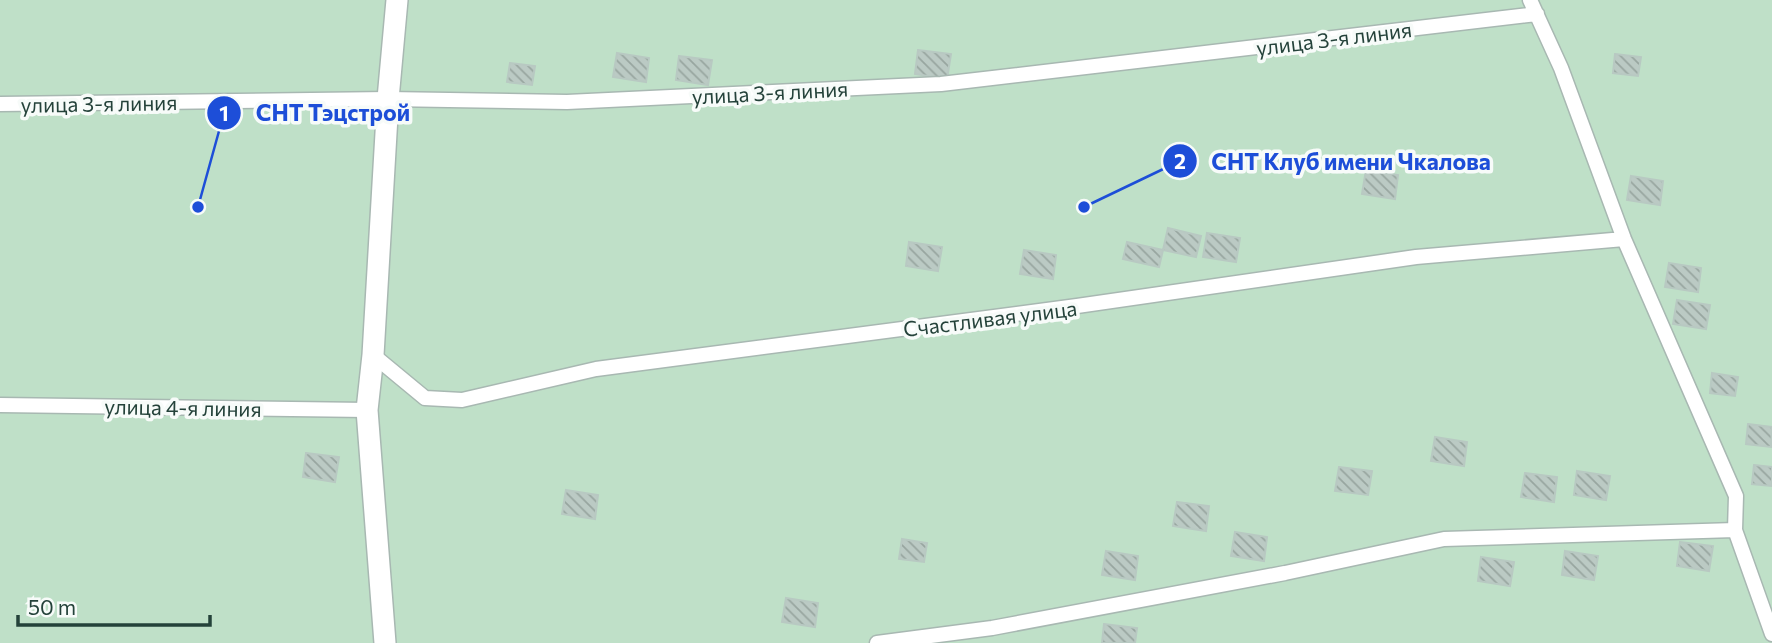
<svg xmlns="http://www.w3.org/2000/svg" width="1772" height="643" viewBox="0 0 1772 643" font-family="Commissioner,sans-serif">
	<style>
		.green { fill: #bfe0c8 }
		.building { fill: url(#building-back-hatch); stroke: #b8c9c2; stroke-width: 2 }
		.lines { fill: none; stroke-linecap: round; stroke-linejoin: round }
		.service-casing { stroke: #a8b8b2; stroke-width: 17 }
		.minor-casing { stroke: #a8b8b2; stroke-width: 24 }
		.service { stroke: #fff; stroke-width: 14 }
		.minor { stroke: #fff; stroke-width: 21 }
		.labels { text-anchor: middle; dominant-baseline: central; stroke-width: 7; stroke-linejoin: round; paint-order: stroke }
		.street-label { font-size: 21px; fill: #24423a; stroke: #f7fbf9 }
		.leader { fill: none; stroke: #1d4ed8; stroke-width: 2.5 }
		.callout-dot { fill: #1d4ed8; stroke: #f7fbf9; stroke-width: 2.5 }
		.mark-label { font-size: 21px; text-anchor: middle; font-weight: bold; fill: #fff }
		.callout-label { font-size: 23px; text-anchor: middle; font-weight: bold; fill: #1d4ed8; stroke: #f7fbf9; stroke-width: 7; stroke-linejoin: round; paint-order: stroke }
	</style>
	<defs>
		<pattern id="building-back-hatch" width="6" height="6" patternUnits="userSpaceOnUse" patternTransform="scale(1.75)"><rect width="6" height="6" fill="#bbcac4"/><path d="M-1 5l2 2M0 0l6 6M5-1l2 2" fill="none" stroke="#98a6a0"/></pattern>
	</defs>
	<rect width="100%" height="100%" fill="#e6efeb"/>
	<path class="green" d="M0 0H1772V643H0Z"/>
	<path class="building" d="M918 50 951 54 947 79 915 74Z
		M617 53 649 58 646 82 613 77Z
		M1615 54 1641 57 1638 76 1613 73Z
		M679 56 712 60 708 85 676 80Z
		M510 63 535 66 532 85 507 82Z
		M1366 170 1398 175 1395 199 1362 194Z
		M1631 176 1663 181 1660 205 1627 200Z
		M1168 228 1201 236 1196 257 1163 250Z
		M1207 233 1240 238 1236 262 1203 257Z
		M909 242 942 247 938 271 906 266Z
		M1127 242 1163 250 1159 267 1123 259Z
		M1024 250 1056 255 1053 279 1020 274Z
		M1669 263 1701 268 1698 292 1665 287Z
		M1677 300 1710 305 1706 329 1673 324Z
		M1712 373 1738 377 1735 396 1710 393Z
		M1748 424 1772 427 1771 447 1746 444Z
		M1435 437 1467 442 1464 466 1431 461Z
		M306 453 339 457 335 482 303 477Z
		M1754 465 1772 467V486L1752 484Z
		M1339 467 1372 471 1368 495 1335 491Z
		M1577 471 1610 476 1606 500 1574 495Z
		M1525 473 1557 477 1554 502 1521 497Z
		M566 490 598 495 595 519 562 514Z
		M1177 502 1209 506 1206 531 1173 526Z
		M1235 532 1267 537 1264 561 1231 556Z
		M902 539 927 543 924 562 899 559Z
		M1680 542 1713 546 1709 571 1677 566Z
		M1106 551 1138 556 1135 580 1102 575Z
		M1565 551 1598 556 1594 580 1562 575Z
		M1481 557 1514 562 1510 586 1478 581Z
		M786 598 818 603 815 627 782 622Z
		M1104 624 1137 628 1135 643H1102Z"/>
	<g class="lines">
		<g class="service-casing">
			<path id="service" d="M1530 0 1561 68 1624 239 1736 496 1735 530 1772 634
				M0 104 388 99 567 102 941 84 1537 14
				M373 355 425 398 462 400 596 369 1077 306 1416 257 1624 239
				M0 405 367 410
				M877 643 992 628 1285 573 1444 539 1735 530"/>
		</g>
		<g class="minor-casing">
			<path id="minor" d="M385 643 367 410 373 355 388 99 397 0"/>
		</g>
		<use href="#service" class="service"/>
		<use href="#minor" class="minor"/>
	</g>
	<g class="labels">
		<g class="street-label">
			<text transform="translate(1334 38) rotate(-7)">улица 3-я линия</text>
			<text transform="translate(770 92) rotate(-3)">улица 3-я линия</text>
			<text transform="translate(99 103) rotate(-1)">улица 3-я линия</text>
			<text transform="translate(990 318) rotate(-7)">Счастливая улица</text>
			<text transform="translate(183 407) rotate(1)">улица 4-я линия</text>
		</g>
	</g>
	<path class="leader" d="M198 207L224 113M1084 207L1180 161"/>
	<g class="callout-dot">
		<circle cx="198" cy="207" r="7"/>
		<circle cx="1084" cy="207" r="7"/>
		<circle cx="224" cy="113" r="18"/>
		<circle cx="1180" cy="161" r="18"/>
	</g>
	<g class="mark-label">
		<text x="224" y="121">1</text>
		<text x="1180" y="169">2</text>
	</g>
	<g class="callout-label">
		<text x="333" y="121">СНТ Тэцстрой</text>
		<text x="1351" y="170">СНТ Клуб имени Чкалова</text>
	</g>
	<path d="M18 615v10h192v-10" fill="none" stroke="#24423a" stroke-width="3.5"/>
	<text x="28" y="615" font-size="21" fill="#24423a" stroke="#f7fbf9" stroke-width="5" paint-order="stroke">50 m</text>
</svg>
